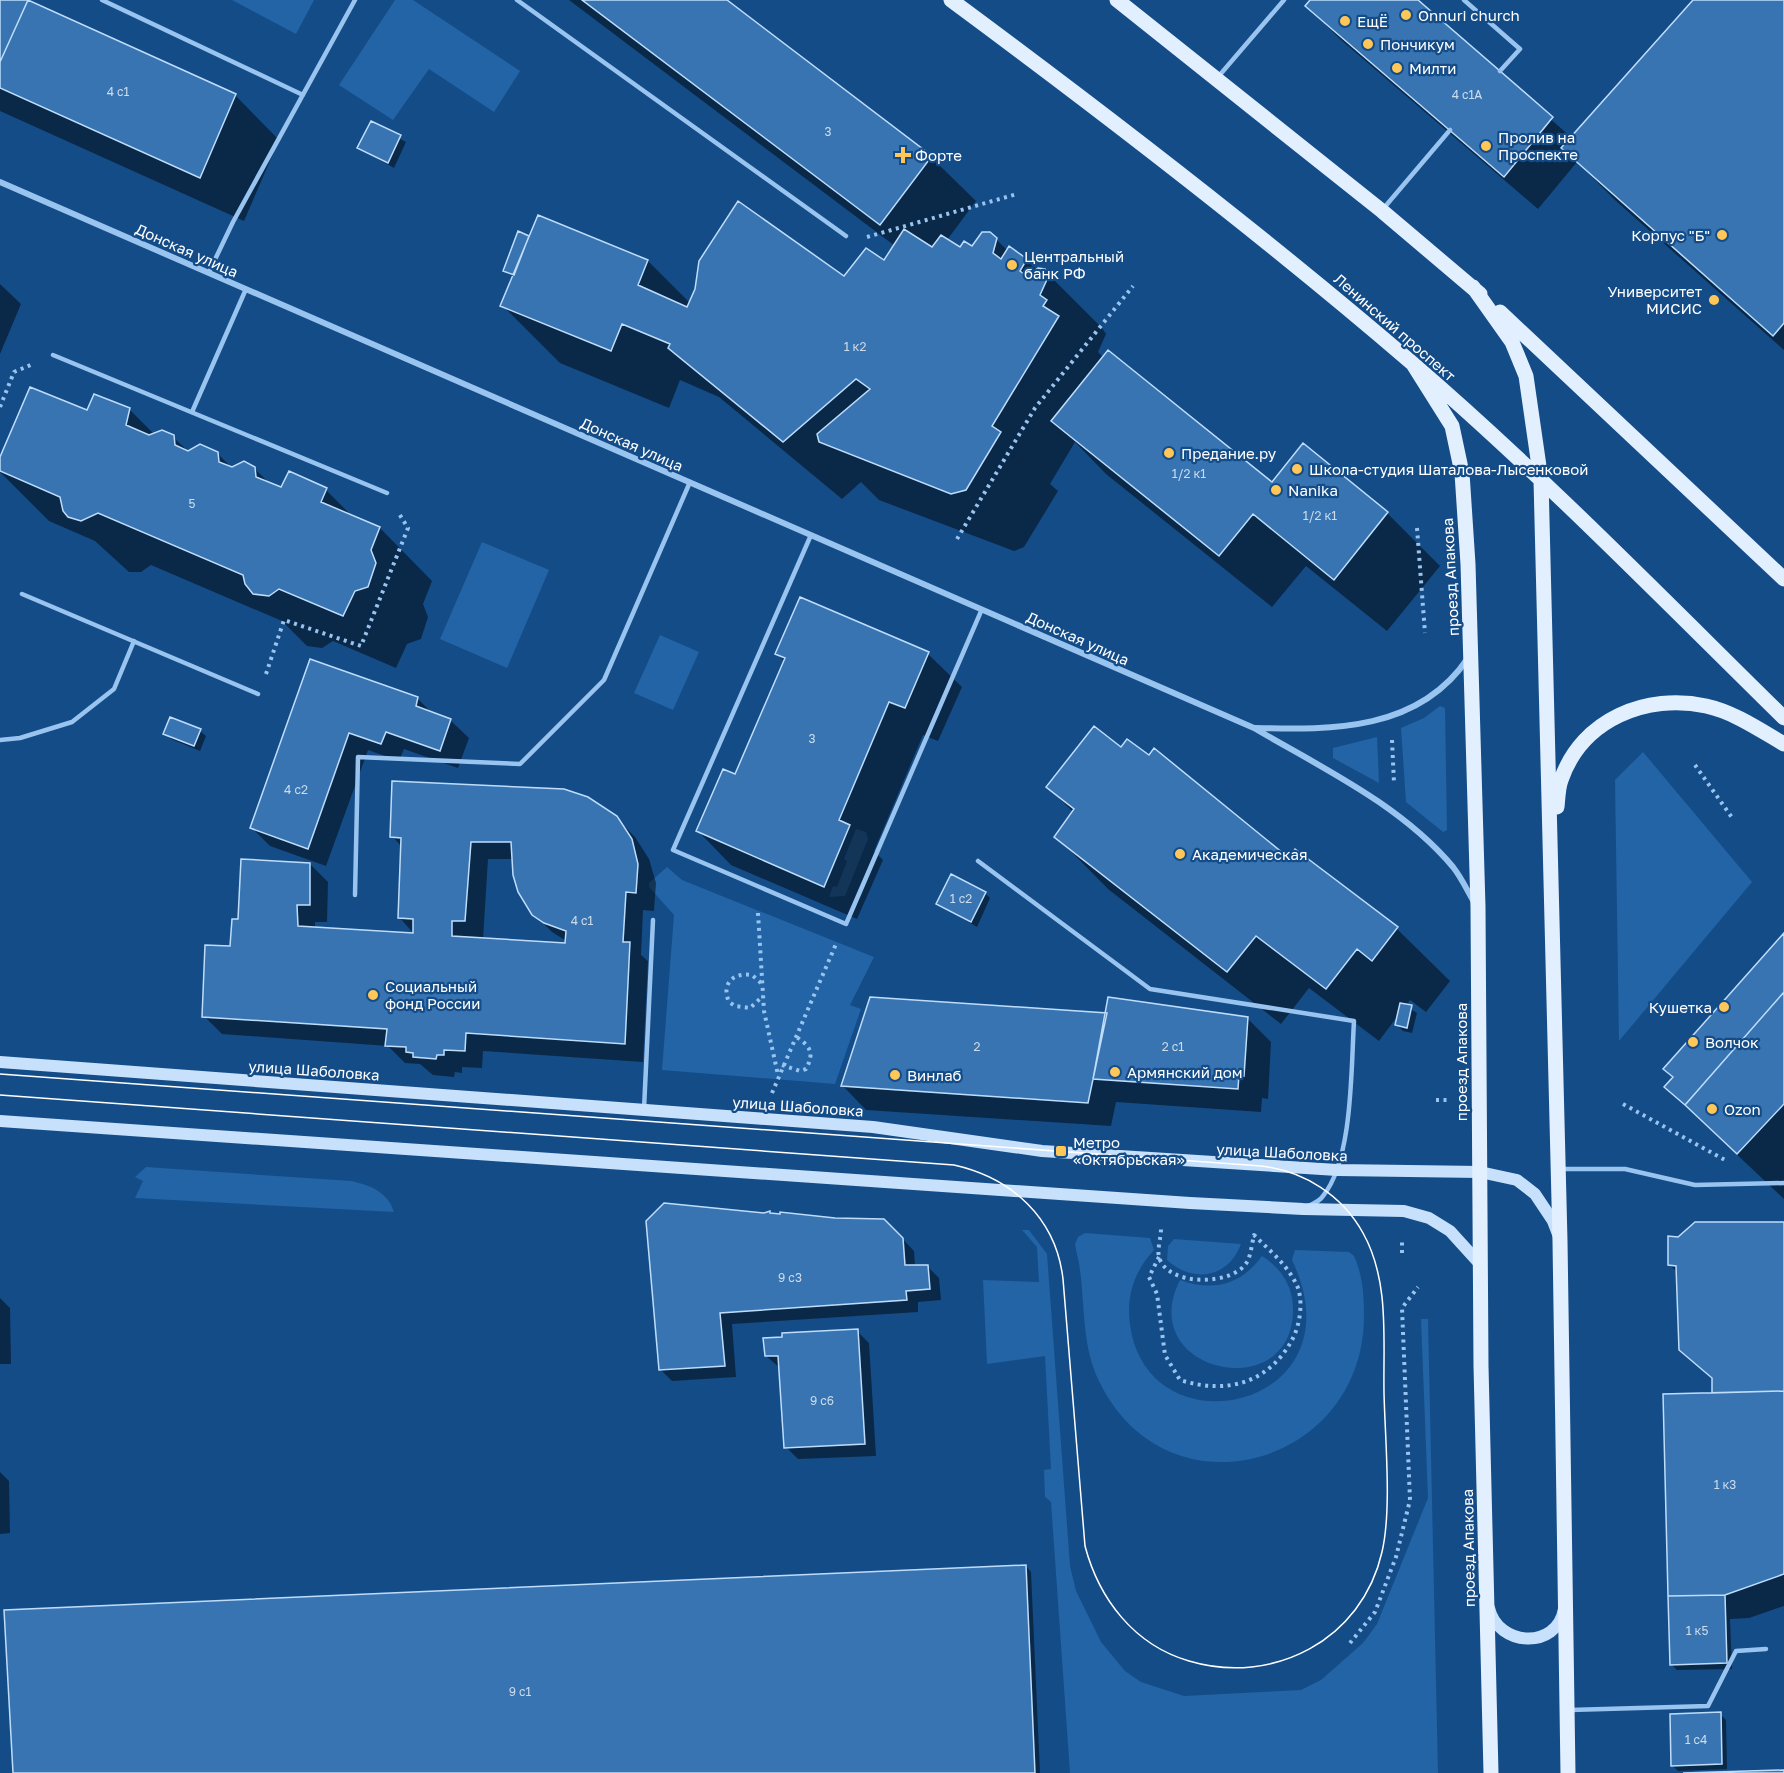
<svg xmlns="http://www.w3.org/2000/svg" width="1784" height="1773" viewBox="0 0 1784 1773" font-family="'Golos Text',sans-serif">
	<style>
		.green { fill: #2264a6 }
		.shadow { fill: #0007; fill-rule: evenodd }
		.building { fill: #3774b1; stroke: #bfddfb; stroke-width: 1.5; fill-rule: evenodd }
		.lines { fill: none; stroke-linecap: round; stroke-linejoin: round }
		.path { stroke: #99c4ef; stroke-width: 4; stroke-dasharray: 3 4.5; stroke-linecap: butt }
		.service { stroke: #99c4ef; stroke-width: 4.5 }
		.minor { stroke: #99c4ef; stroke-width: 6 }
		.secondary { stroke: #c7e0fb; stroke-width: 12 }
		.primary { stroke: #e2efff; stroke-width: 15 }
		.tram { stroke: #fff; stroke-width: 1.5 }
		.poi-dot { fill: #ffc758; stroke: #144c88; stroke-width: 2 }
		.labels { text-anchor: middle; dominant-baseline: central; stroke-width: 4.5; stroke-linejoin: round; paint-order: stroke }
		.number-label { font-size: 12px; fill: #cddcec }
		.poi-label { font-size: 15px; fill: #fff; stroke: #144c88; text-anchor: start }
		.street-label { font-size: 15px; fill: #fff; stroke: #144c88 }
	</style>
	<rect width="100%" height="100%" fill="#144c88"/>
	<path class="green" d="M232 0H314L296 34Z
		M395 0H413L520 71 494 112 429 69 393 120 339 85Z
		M482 542 549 570 507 668 440 639Z
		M660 635 699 652 673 710 634 693Z
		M1440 706 1445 708 1447 830 1443 832 1406 802 1401 728 1424 718Z
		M1377 737 1379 783 1333 758V748Z
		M1643 752 1752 882 1619 1041 1615 780Z
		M856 829 866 832 868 839 845 896 829 897 833 886 837 887 847 861 844 859Z
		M667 867 682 880 874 957 850 1005 861 1009 835 1084 662 1070 674 915 649 887V883Z
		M146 1167 351 1181C370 1185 388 1192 394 1212L135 1198 143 1181 135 1177Z
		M1022 1230H1029L1047 1254 1070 1566 1076 1591 1101 1642 1125 1671 1141 1682 1184 1696 1301 1690 1321 1680 1363 1643 1377 1624 1428 1498 1421 1319H1428L1438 1773H1070L1051 1502 1045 1497 1044 1470 1051 1469 1045 1356 987 1364 983 1280 1039 1282 1037 1247Z
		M1085 1233 1150 1238 1154 1250C1134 1271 1126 1297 1130 1325 1148 1456 1363 1408 1292 1260L1295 1250 1349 1252 1354 1256C1363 1276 1364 1296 1364 1318 1362 1468 1165 1520 1099 1381 1082 1346 1085 1308 1080 1270 1079 1261 1076 1252 1075 1244L1078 1237Z
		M1174 1239 1241 1244C1228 1279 1192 1283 1167 1260L1168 1246Z
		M1262 1256C1281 1268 1293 1286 1293 1309 1294 1407 1133 1373 1180 1280 1213 1292 1241 1285 1262 1256Z"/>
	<path class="shadow" d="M0 0H23L235 95 279 140 244 221 0 111Z
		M569 0H724L931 157 976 201 947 240 960 249 973 248 996 239 1008 251 1026 260 1037 270H1044L1102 328 1106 334 1098 352 1104 358 1272 484 1387 513 1440 566 1387 631 1306 566 1272 607 1106 474 1075 442 1050 484 1058 491 1024 547 1014 551 879 500 861 482 842 499 719 397 680 380 669 408 560 363 502 305 514 277 504 270 528 237 530 239 539 217 648 261 690 303 845 278 884 262 895 246Z
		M1312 0H1415L1572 138 1695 0H1784V350L1616 201 1577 162 1538 209 1341 40 1307 6Z
		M371 123 406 142 394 168 359 148Z
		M0 284 21 304 0 354Z
		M129 409 155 435 173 437 189 452 217 453 233 469 254 468 271 485 282 489 326 490 352 516 380 528 432 581 423 604 428 617 421 639 407 644 396 668 333 641 322 648 307 646 282 621 151 565 141 572H129L95 541 49 521 0 472V461L88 411Z
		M777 654H928L962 687 938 741 923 735 874 851 883 860 857 919 731 865 698 831 736 776 785 662Z
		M311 661 418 699 433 714 450 720 469 738 458 768 404 749 399 761 368 750 326 866 270 846 252 828Z
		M200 731 206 736 200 751 171 739 165 733Z
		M1121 750 1289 860 1295 852 1397 929 1450 981 1426 1012 1410 1000 1406 1006 1417 1013 1412 1033 1403 1031 1397 1025 1399 1014 1379 1041 1309 988 1281 1024 1108 889 1056 836 1074 813 1048 787Z
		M616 818 635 837 649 859 656 883 654 911 643 910 641 955 648 961 643 1062 483 1051 482 1068 462 1067V1073L455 1072 454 1077 433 1075 420 1064 405 1063 388 1046 222 1034 204 1016 232 948 240 920 310 864 328 882 327 922H315V929L415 935 400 918 402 847 392 836ZM488 859H514L534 914 552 932 571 944 483 939Z
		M985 893 990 898 977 927 938 904Z
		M1784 935V1199L1678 1099Z
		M1108 1015 1247 1018 1271 1042 1268 1099 1262 1098 1261 1112 1116 1102 1111 1126 866 1110 843 1086Z
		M770 1212 772 1215 835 1219 884 1220 914 1251 915 1266H927L939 1278 941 1300 918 1302V1312L732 1324 736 1377 672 1381 660 1369 765 1214Z
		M1784 1224V1606L1749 1618 1730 1619 1732 1669 1677 1670 1671 1664 1714 1394 1713 1379 1678 1273 1669 1264 1678 1239Z
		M0 1298 10 1308 11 1364H0Z
		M857 1331 869 1343 876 1456 798 1459 786 1447 780 1368 766 1356Z
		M0 1472 9 1481 10 1533 0 1534Z
		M1026 1566 1031 1572 1040 1773H14Z
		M1720 1714 1726 1720 1727 1769 1678 1771 1672 1765Z"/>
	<path class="building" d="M0 0H28L0 62Z
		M28 0 236 94 200 178 0 88V62Z
		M582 0H727L932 156 880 225Z
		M1310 0H1418L1553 117 1504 177 1305 6Z
		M1693 0H1784V323L1773 336 1561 148Z
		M371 121 401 135 388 163 357 148Z
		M738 201 844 276 866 248 884 260 904 229 932 247 941 235 960 247 964 241 972 246 982 232H990L997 238 993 253 1001 259 1009 246 1027 259 1020 271 1027 276 1038 268 1045 269 1049 275 1040 295 1047 300 1043 306 1059 316 992 426 1001 432 966 490 951 494 819 442 817 434 870 389 856 379 783 442 668 348 670 344 622 324 611 351 500 306 538 215 648 260 638 285 687 307 695 289 699 261Z
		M518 231 529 236 514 275 503 271Z
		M1108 350 1272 482 1303 443 1388 512 1334 580 1253 514 1219 556 1051 421Z
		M30 387 87 410 94 394 130 408 126 425 149 435 162 430 174 435 175 445 188 451 200 444 218 452 219 462 232 467 244 461 255 467 256 477 281 487 289 471 327 488 321 502 380 527 371 550 376 563 368 587 355 591 343 616 279 589 269 596 253 594 245 584 243 575 98 513 81 521 68 517 63 511 60 497 0 471V457Z
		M800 597 929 652 905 708 889 702 839 820 850 825 824 887 696 831 723 769 735 774 785 658 775 654Z
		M310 659 418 697 416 706 451 719 440 751 386 732 381 744 349 733 308 849 250 828Z
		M170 717 201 729 194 746 163 734Z
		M1094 726 1121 747 1127 739 1149 755 1154 748 1289 858 1295 849 1398 927 1372 961 1357 949 1326 989 1256 936 1227 972 1054 837 1074 809 1046 787Z
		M392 781 564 789 588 797 617 816 632 839 638 864 636 893 626 892 623 942H630L625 1044 466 1033 465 1051 444 1050V1055H437L436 1059 413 1057V1053L406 1052V1047L385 1046 387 1029 202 1017 205 945 230 946 232 919H238L241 859 310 863V905H297L298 926 413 933V919L398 918 401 838 390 837ZM471 842H511L513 875 518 892 532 915 544 923 566 931 565 943 452 936V921H465Z
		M951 874 986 892 971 922 936 904Z
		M1784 933V992L1685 1105 1664 1087 1673 1077 1663 1069Z
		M1784 992V1104L1737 1154 1685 1105Z
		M870 997 1107 1013 1088 1103 841 1086Z
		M1108 997 1248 1017 1244 1076 1239 1075 1238 1089 1093 1079Z
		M1400 1003 1412 1005 1407 1028 1395 1025Z
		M664 1203 764 1213 770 1211V1213L780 1214V1212L835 1218 884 1219 903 1238 905 1265H928L930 1289 906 1291 907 1300 720 1313 725 1366 659 1370 646 1221Z
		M1695 1222H1784V1391L1712 1393V1378L1679 1350 1676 1266 1668 1265V1236L1678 1237Z
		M858 1329 865 1444 784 1448 778 1356H765L763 1338 782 1337V1333Z
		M1784 1391V1574L1725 1595 1668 1596 1663 1394Z
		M1026 1565 1035 1773H13L4 1610Z
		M1725 1595 1727 1663 1670 1665 1668 1596Z
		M1721 1712 1722 1764 1671 1766 1670 1714Z
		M1784 1770V1773H1683L1715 1772Z"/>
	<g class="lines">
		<path class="path" d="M867 237 1017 194
			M0 407 14 372 33 364
			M1417 528 1425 633
			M957 539 1035 408 1133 286
			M266 674 284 620 361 646 408 528 398 512
			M1392 740 1394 783
			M1695 765 1733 819
			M758 913 764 1011 778 1075
			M761 983 752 975C733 972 721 984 729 1002L735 1006 750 1008 763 996
			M782 1065 800 1071 806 1069C815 1052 810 1046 795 1036
			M772 1093 836 944
			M1436 1100H1451
			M1623 1104 1725 1160
			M1402 1253V1239
			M1159 1257 1149 1277 1157 1294 1165 1355 1180 1380C1227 1395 1270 1383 1293 1338 1300 1324 1303 1303 1298 1288 1289 1266 1270 1251 1254 1235 1252 1243 1251 1255 1247 1262 1233 1286 1167 1287 1159 1257 1157 1250 1161 1237 1161 1229
			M1350 1643 1375 1612 1396 1557 1410 1500 1402 1308 1418 1287"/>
		<path class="service" d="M102 0 303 95
			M517 0 846 236
			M1464 0 1520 49 1500 71
			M1218 77 1284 0
			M1383 209 1450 130
			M209 272 233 222 355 0
			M53 355 387 493
			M192 412 246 289
			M811 535 673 850 846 924 982 609
			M22 594 258 694
			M0 740 20 738 72 722 114 689 134 641
			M978 861 1150 989 1354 1021C1351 1069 1353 1159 1323 1196 1320 1201 1313 1204 1308 1206
			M355 895 358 757 520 764 604 680 690 482
			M644 1109 653 920
			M1561 1169H1625L1695 1185 1784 1183
			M1570 1710 1708 1706 1736 1651 1766 1649"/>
		<path class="minor" d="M0 182 1254 728C1322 768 1401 805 1453 867 1461 877 1467 890 1474 902
			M1255 728C1333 730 1419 731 1468 658"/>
		<path class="secondary" d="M0 1062 873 1127 1042 1151 1337 1170 1480 1172 1517 1180 1535 1194 1553 1221 1558 1234
			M0 1121 1190 1203 1303 1209 1404 1211 1429 1218 1450 1231 1480 1264
			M1489 1608C1498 1647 1557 1650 1564 1609"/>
		<path class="primary" d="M951 0C1108 116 1263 235 1412 363 1542 475 1662 598 1784 718
			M1117 0 1382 211 1480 294
			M1473 287 1512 342 1526 376 1541 480 1560 1241 1568 1773
			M1500 312 1784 579
			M1413 364 1452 426 1462 473 1468 564 1478 907 1481 1366 1491 1773
			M1557 807C1558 798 1558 788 1561 780 1582 719 1647 693 1706 706 1734 712 1760 730 1784 744"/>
		<path class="tram" d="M0 1074 1261 1166C1304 1171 1342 1195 1363 1233 1390 1281 1383 1341 1384 1393 1385 1439 1392 1509 1382 1552 1362 1640 1273 1686 1189 1661 1134 1645 1099 1599 1085 1546L1063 1279C1056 1218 1012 1178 954 1165L0 1095"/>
	</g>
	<g class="poi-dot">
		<circle cx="1406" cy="15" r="6"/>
		<circle cx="1345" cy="21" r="6"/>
		<circle cx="1368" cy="44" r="6"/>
		<circle cx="1397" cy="68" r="6"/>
		<circle cx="1486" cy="146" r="6"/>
		<path d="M900 146h6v6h6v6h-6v6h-6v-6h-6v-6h6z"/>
		<circle cx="1722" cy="235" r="6"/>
		<circle cx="1012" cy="265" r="6"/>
		<circle cx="1714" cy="300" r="6"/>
		<circle cx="1169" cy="453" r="6"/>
		<circle cx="1297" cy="469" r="6"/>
		<circle cx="1276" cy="490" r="6"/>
		<circle cx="1180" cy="854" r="6"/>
		<circle cx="373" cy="995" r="6"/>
		<circle cx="1724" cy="1007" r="6"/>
		<circle cx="1693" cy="1042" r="6"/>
		<circle cx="1115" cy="1072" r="6"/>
		<circle cx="895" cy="1075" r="6"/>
		<circle cx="1712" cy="1109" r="6"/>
		<rect x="1055" y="1145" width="12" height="12" rx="3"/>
	</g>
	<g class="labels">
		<g class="number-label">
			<text x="118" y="91">4 с1</text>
			<text x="1467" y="94">4 с1А</text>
			<text x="828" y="131">3</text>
			<text x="855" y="346">1 к2</text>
			<text x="1189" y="473">1/2 к1</text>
			<text x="192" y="503">5</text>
			<text x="1320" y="515">1/2 к1</text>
			<text x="812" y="738">3</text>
			<text x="296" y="789">4 с2</text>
			<text x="961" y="898">1 с2</text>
			<text x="582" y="920">4 с1</text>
			<text x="977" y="1046">2</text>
			<text x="1173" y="1046">2 с1</text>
			<text x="790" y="1277">9 с3</text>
			<text x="822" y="1400">9 с6</text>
			<text x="1725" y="1484">1 к3</text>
			<text x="1697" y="1630">1 к5</text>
			<text x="520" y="1691">9 с1</text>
			<text x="1696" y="1739">1 c4</text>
		</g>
		<g class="poi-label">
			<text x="1418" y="15">Onnuri church</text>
			<text x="1357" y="21">ЕщЁ</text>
			<text x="1380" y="44">Пончикум</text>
			<text x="1409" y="68">Милти</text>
			<text x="1498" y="137">Пролив на<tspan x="1498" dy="17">Проспекте</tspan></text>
			<text x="915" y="155">Форте</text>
			<text x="1710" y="235" text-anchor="end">Корпус "Б"</text>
			<text x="1024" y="256">Центральный<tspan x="1024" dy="17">банк РФ</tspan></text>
			<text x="1702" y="291" text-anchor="end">Университет<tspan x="1702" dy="17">МИСИС</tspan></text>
			<text x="1181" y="453">Предание.ру</text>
			<text x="1309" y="469">Школа-студия Шаталова-Лысенковой</text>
			<text x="1288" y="490">Nanika</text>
			<text x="1192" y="854">Академическая</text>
			<text x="385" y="986">Социальный<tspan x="385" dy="17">фонд России</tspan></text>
			<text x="1712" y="1007" text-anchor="end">Кушетка</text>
			<text x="1705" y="1042">Волчок</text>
			<text x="1127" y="1072">Армянский дом</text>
			<text x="907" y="1075">Винлаб</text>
			<text x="1724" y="1109">Ozon</text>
			<text x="1073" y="1142">Метро<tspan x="1073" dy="17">«Октябрьская»</tspan></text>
		</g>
		<g class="street-label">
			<text transform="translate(187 250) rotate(24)">Донская улица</text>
			<text transform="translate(1395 327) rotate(41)">Ленинский проспект</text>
			<text transform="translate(632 444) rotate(24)">Донская улица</text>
			<text transform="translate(1450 577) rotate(-93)">проезд Апакова</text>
			<text transform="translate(1078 638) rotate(24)">Донская улица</text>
			<text transform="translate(1461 1062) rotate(-90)">проезд Апакова</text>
			<text transform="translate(314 1070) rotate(4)">улица Шаболовка</text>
			<text transform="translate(798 1106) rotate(4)">улица Шаболовка</text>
			<text transform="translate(1282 1152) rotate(3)">улица Шаболовка</text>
			<text transform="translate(1468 1548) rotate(-91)">проезд Апакова</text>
		</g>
	</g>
</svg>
